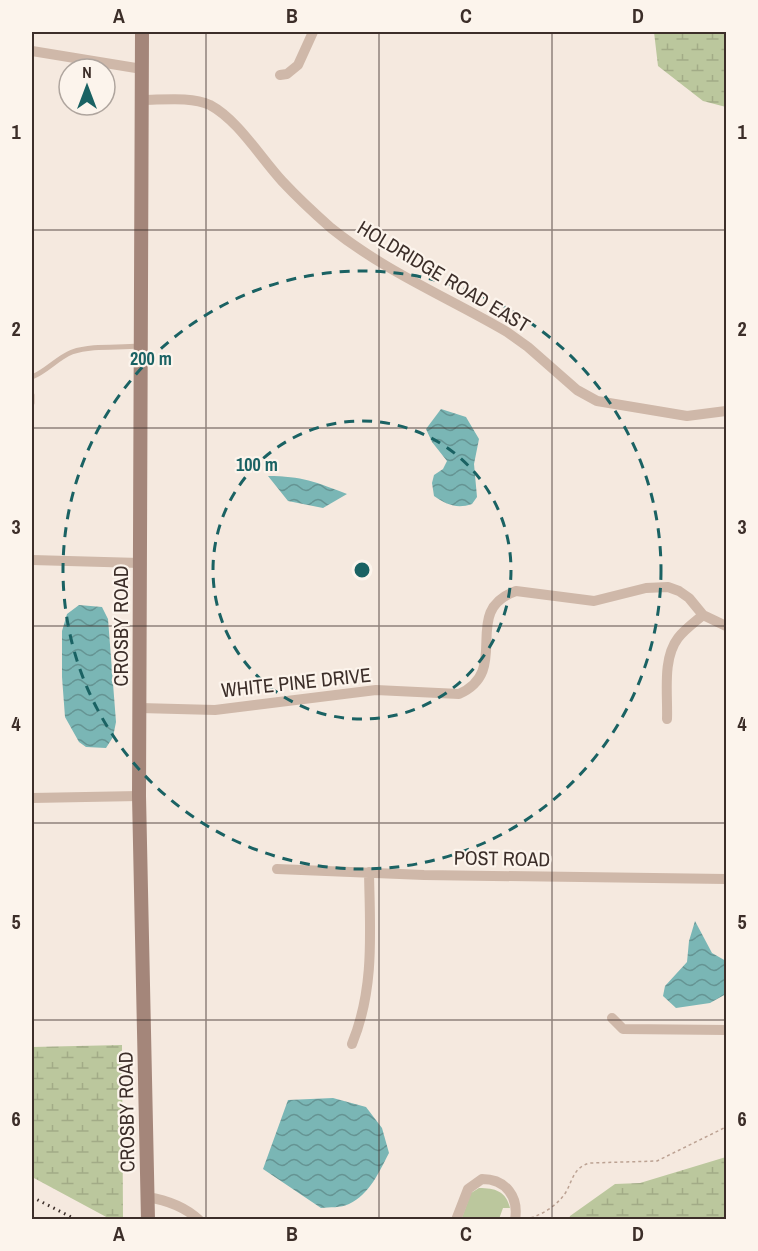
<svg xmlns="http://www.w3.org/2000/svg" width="758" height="1251" viewBox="0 0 758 1251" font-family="'Archivo Narrow',sans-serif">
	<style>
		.grass { fill: #bbc79d }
		.wetland { fill: url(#wetland-marsh) }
		.water { fill: url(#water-waves) }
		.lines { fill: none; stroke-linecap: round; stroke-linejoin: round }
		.path { stroke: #bca293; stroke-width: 1.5; stroke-dasharray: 3 3; stroke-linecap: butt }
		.lane { stroke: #cfb8a9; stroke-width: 5 }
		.street { stroke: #cfb8a9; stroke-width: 10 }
		.secondary { stroke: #a4867a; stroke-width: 14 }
		.rail { stroke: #3c2e29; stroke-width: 3; stroke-dasharray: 1.5 4.5; stroke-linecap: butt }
		.grid { fill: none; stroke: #3c2e29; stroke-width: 1.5; stroke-opacity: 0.55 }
		.ring { fill: none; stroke: #1a6263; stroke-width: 3; stroke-dasharray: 10 8 }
		.labels { text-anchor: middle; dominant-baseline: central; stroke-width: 4.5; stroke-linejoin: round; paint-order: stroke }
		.street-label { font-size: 20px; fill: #3c2e29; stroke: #fcf4ec }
		.centre { fill: #1a6263; stroke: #fcf4ec; stroke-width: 3 }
		.ring-label { font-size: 18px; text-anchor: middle; font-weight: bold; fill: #1a6263; stroke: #fcf4ec; stroke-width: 4.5; stroke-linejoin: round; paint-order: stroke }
		.neatline { fill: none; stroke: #3c2e29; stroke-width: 2 }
		.grid-label { font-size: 20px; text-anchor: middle; font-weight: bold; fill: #3c2e29 }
	</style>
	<defs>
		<pattern id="wetland-marsh" width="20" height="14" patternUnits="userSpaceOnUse" patternTransform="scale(1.5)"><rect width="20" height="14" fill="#bbc79d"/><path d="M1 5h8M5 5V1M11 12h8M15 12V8" fill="none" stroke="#a2ab87"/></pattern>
		<pattern id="water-waves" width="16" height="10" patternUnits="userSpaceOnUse" patternTransform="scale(1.5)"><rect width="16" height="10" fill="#7ab6b5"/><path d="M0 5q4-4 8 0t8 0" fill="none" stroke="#659493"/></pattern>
	</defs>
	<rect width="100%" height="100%" fill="#f5e9df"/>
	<path class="grass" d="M479 1188C495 1188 506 1191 510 1208H503L499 1219 461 1220 471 1193Z"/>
	<path class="wetland" d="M654 32H726V107L703 101 658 66Z
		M122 1045 123 1219H110L32 1177V1047Z
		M726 1157V1219H569L570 1216 615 1184 640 1183Z"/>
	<path class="water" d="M441 409 466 417 479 439 474 464 477 497 472 504C457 509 447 505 434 496L432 483 434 475 443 469 447 461 432 442 426 429Z
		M268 476C302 476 316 482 347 494L323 508 288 501Z
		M79 605 102 607 108 619 116 722 113 737 106 748 86 747 79 742 65 717 62 677V631L67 614Z
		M695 921 712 953 726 961V994L710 1003 676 1008 663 996 665 986 687 962 689 941Z
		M333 1098 366 1107 382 1128 389 1153C379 1172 370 1194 349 1204 341 1208 329 1207 321 1208L263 1169 288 1100Z"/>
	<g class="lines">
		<path class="path" d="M525 1219C540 1217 558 1205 566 1192 573 1179 574 1167 590 1163L657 1161 726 1127"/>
		<path class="lane" d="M32 377C47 371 57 358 72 352 93 345 118 348 139 346
			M32 395V403"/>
		<path class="street" d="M32 51 142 69
			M280 75 287 74 298 65 313 32
			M142 100C162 100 191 96 210 105 238 120 260 157 282 181 297 197 314 213 331 228 384 271 449 298 507 332L528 347 577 390 597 401 687 416 726 411
			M32 560 140 563
			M140 708 215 710 376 690 459 694C513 670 459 611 516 591L594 601 646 588 668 587 679 591 689 598 703 615 726 626
			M667 719C668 694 662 659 678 638 685 629 695 622 703 615
			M32 798 139 796
			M277 869 424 875 726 879
			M612 1018 623 1029 726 1030
			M352 1044C375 988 370 931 369 872
			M147 1197C166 1200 184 1206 199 1220
			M456 1220 468 1189 482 1179C506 1179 519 1197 515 1220"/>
		<path class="secondary" d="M142 32 139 796 148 1220"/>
		<path class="rail" d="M32 1197 77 1220"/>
	</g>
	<path class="grid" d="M206 32V1220M379 32V1220M552 32V1220M32 230H726M32 428H726M32 626H726M32 823H726M32 1020H726"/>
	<g class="ring">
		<circle cx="362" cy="570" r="149"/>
		<circle cx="362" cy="570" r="299"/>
	</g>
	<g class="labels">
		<g class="street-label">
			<text transform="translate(444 276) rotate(31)">HOLDRIDGE ROAD EAST</text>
			<text transform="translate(120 626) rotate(-90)">CROSBY ROAD</text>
			<text transform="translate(296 682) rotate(-6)">WHITE PINE DRIVE</text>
			<text transform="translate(502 858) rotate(1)">POST ROAD</text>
			<text transform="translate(126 1112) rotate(-91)">CROSBY ROAD</text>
		</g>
	</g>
	<circle cx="362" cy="570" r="9" class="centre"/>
	<g class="ring-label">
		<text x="151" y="365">200 m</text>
		<text x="257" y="471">100 m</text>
	</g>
	<rect width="758" height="1251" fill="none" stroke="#fcf4ec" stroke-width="66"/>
	<g transform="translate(87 87)"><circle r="28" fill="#fcf4ec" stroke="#afa59e" stroke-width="1.5"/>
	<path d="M0-4.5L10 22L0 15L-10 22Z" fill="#1a6263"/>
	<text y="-9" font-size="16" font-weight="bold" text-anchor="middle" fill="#3c2e29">N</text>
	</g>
	<rect x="33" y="33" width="692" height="1185" class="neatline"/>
	<g class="grid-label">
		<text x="119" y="23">A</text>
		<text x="292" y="23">B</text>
		<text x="466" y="23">C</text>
		<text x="638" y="23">D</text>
		<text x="16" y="139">1</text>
		<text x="742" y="139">1</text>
		<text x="16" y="336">2</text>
		<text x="742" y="336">2</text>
		<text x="16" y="534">3</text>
		<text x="742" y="534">3</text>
		<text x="16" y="731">4</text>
		<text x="742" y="731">4</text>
		<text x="16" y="929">5</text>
		<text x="742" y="929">5</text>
		<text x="16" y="1126">6</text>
		<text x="742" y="1126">6</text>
		<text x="119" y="1241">A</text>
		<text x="292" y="1241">B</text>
		<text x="466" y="1241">C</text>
		<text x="638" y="1241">D</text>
	</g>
</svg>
